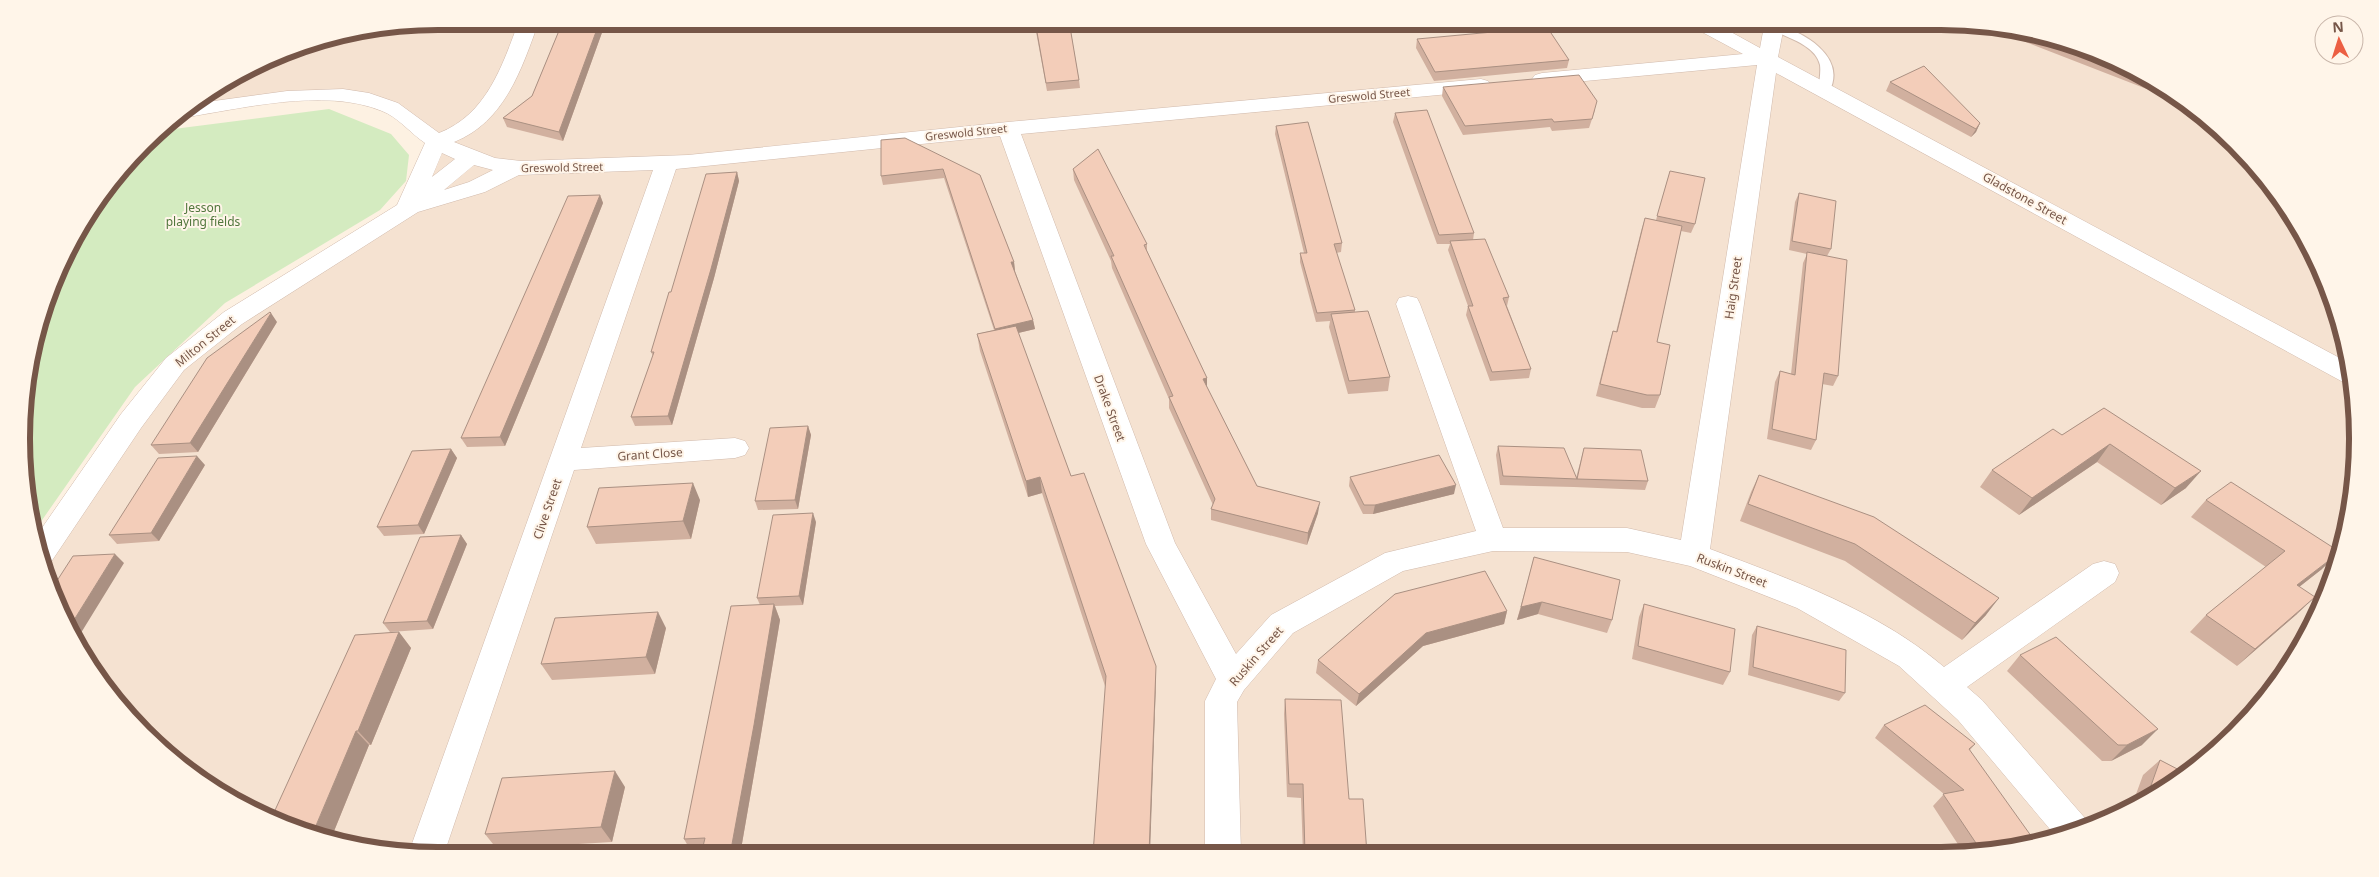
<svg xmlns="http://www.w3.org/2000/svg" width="2379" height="877" viewBox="0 0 2379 877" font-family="'Noto Sans',sans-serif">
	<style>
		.residential { fill: #f5e2d1 }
		.green { fill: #d4ebc0 }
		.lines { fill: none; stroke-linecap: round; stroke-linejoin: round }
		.lane-casing { stroke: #d1baac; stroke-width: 2 }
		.street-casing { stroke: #d1baac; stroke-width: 1 }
		.lane { fill: #fff; fill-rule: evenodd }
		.street { fill: #fff; fill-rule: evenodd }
		.wall { fill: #d1b09f }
		.shaded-wall { fill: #aa9082 }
		.building { fill: #f3cdb9; stroke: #aa9082 }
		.labels { text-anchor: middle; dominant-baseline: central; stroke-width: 4; stroke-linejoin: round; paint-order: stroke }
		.far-street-label { font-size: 11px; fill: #765648; stroke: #fff5e9 }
		.street-label { font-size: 12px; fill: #765648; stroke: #fff5e9 }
		.park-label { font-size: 12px; fill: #51763c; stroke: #fff5e9 }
		.rim { fill: none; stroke: #765648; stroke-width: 6 }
	</style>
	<rect width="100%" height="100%" fill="#fdf1e2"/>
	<path class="residential" d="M439 21H1940L2049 36 2125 64 2195 108 2254 164 2302 230 2336 305 2354 384 2357 466 2343 547 2288 670 2216 752 2125 813 1995 852 439 856 330 841 254 813 185 770 91 670 53 598 40 554 131 421 175 364 407 209 436 142 367 99H270L181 112 230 77 304 43Z"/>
	<path class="green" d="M329 109 391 134 409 155 406 181 380 210 225 303 135 387 33 533 29 520 25 384 43 304 77 230 158 131Z"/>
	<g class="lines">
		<g class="lane-casing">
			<path id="lane" d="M1774 24C1802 31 1848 56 1829 92L1825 93 1819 89C1819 81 1821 73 1820 65 1816 45 1786 37 1770 29L1768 27Z"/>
		</g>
		<g class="street-casing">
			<path id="street" d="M519 21H539C522 68 505 122 454 142L495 158 521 161 688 155 1008 122 1481 79 1488 81 1491 85 1488 89 1481 91 1021 134 1175 543 1236 654 1271 615 1385 553 1476 531 1396 304 1399 298 1408 296 1417 298 1420 304 1503 528H1627L1681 540 1757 65 1542 85 1535 83 1532 79 1535 75 1542 73 1743 54 1689 25 1687 21H1711L1760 48 1765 21H1785L1778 57 2349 363 2354 385 2343 382 1776 73 1710 549C1790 579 1879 611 1944 667L2093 564 2104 561 2115 564 2119 573 2115 582 1967 687 1982 700 2084 817 2087 824 2054 834 1958 720 1899 666 1797 608 1690 566 1627 552 1493 551 1403 571 1293 633 1244 690 1237 702 1241 854H1205V701L1216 679 1146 544 1000 136 676 169 581 448 735 438 745 441 749 448 745 455 735 458 574 470 444 854 438 856 409 852 653 170 519 175 485 192 418 212 242 324 184 370 141 428 51 562 43 565 35 538 121 414 166 358 224 312 397 205 425 143C410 133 398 117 382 111 324 87 241 109 181 118L175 117 192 104 287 91 343 89 369 93 398 103 439 133C487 114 502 66 519 21ZM442 153 455 159 432 177ZM474 165 493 170 469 182 444 190Z"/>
		</g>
		<use href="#lane" class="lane"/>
		<use href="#street" class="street"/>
	</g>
	<path class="wall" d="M563 21H620V25L604 27 563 141 507 127 503 118 532 96Z
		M645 21H708L665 24V22L646 23Z
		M973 21H1032L973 26Z
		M1034 21H1069L1079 80 1080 88 1047 91Z
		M1822 21H1880L1883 25 1879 33 1822 23Z
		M1987 27 2049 36 2125 64 2178 97 2175 100Z
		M1417 39 1569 60 1567 68 1434 81 1416 48Z
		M1890 82 1980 123 1976 132 1971 137 1886 91Z
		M1443 87 1595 110 1589 128 1552 131 1550 127 1463 135 1442 96Z
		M1395 113 1474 233 1473 240 1509 297 1507 306 1531 369 1529 378 1490 381 1466 315 1468 306 1448 250 1450 244H1437L1393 122Z
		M1276 126 1342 243 1341 252 1336 253 1355 310V312L1390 377 1388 391 1348 394 1329 327 1330 321 1316 322 1300 262V253H1304L1275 134Z
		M881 140 980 175 1014 262 1015 271 1033 320 1035 329 1018 333 1071 476 1156 682 1105 686 1042 493 1028 497 980 351 977 334 994 330 944 178 883 185 881 176Z
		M1073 169 1147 244V251L1207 378V387L1257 486 1318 513 1307 545 1211 520V509L1213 505 1169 408V399L1112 268 1111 261 1074 180Z
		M1670 171 1695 224 1691 233 1681 231 1657 342 1660 395 1655 408H1642L1596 396 1609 344 1613 331 1616 332 1641 231 1645 218 1656 220Z
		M737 172 739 181 714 278 672 425 635 426 631 417 653 356 651 352 671 292Z
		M1799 193 1831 249 1827 256 1838 376 1833 386 1822 384 1816 440 1811 450 1767 439 1775 382 1780 371 1791 374 1803 263 1807 254 1789 250 1795 202Z
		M600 195 603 203 545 349 505 446 467 447 461 438Z
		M277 322 198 452 159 454 151 445Z
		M2104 408 2186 488 2161 505 2097 462 2019 515 1980 487 1992 470 2062 435Z
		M808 426 811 435 798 509 758 510 755 501Z
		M1498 446 1576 478 1584 448 1648 481 1645 490 1574 487 1576 482 1574 487 1500 485 1496 455Z
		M451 449 457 458 424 534 384 536 377 527Z
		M205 465 159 541 117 544 109 535Z
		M1759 475 1986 615 1962 640 1845 561 1740 521 1751 492Z
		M1350 477 1454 494 1373 514H1363L1349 486Z
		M700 500 691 539 596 544 587 527Z
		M2206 500 2322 569 2299 587 2297 614 2237 666 2190 632 2206 615 2266 567 2191 517Z
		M816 522 803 605 775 606 780 620 760 740 740 855H701L702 852 692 853 684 839 760 605 757 598Z
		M461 535 467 544 433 629 390 632 383 623Z
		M1534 557 1612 620 1607 633 1538 614 1517 620Z
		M1644 604 1730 672 1723 685 1632 659 1639 617Z
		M1507 611 1504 624 1423 646 1356 706 1316 673 1318 660Z
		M1757 626 1845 693 1839 701 1748 675 1752 635Z
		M666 628 655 674 552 680 541 664Z
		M399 632 411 648 371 745H369L330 841 355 635Z
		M2020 655 2142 745 2111 761H2102L2007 671Z
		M1285 699 1349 799 1367 854H1303L1301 798 1287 797 1284 714Z
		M1884 725 1975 744 1970 750 1995 852H1963L1933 806 1944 794 1875 738Z
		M2160 760 2185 773 2131 808 2143 775Z
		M625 787 612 842 497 849 485 834Z"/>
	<path class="shaded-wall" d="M600 21H602L604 27 563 141 559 132Z
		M1980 123 1976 132 1971 137 1976 129Z
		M737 172 739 181 714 278 672 425 668 416Z
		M600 195 603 203 545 349 505 446 500 437Z
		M1011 262H1014L1015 271H1013Z
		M271 313 277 322 198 452 190 443Z
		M1033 320 1035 329 997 338 995 329Z
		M1207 378V390L1203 379Z
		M808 426 811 435 798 509 795 500Z
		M2110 444 2097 462 2019 515 2032 498Z
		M451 449 457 458 424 534 418 525Z
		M197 456 205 465 159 541 151 533Z
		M2201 471 2186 488 2161 505 2175 488Z
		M1040 477 1042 493 1028 497 1026 481Z
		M693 483 700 500 691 539 683 521Z
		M1456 485 1454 494 1373 514 1375 505Z
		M1320 502 1318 513 1307 545 1308 533Z
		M813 513 816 522 803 605 799 596Z
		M461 535 467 544 433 629 427 621Z
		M2340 552 2322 569 2280 602 2297 585Z
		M115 554 124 563 76 641 69 628Z
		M2315 597 2297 614 2237 666 2255 649Z
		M1999 598 1986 615 1962 640 1975 623Z
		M1542 602 1538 614 1517 620 1521 607Z
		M774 604 780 620 760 740 740 855H730Z
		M1507 611 1504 624 1423 646 1356 706 1359 694 1426 633Z
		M658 612 666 628 655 674 646 657Z
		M399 632 411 648 371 745 358 731Z
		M1156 666V682L1150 854H1149Z
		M2158 729 2142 745 2111 761 2127 745Z
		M356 731 369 745 330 841 312 835Z
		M615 771 625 787 612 842 601 827Z"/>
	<path class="building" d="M563 21H600L559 132 503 118 532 96Z
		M1035 21H1069L1079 80 1046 83Z
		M1864 21H1880L1883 25Z
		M1547 27 1569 60 1435 72 1417 39Z
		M2027 33 2049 36 2125 64 2149 79Z
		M1924 66 1980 123 1976 129 1890 82Z
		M1579 75 1597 101 1592 119 1554 122 1552 119 1465 126 1443 87Z
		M1427 110 1474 233 1439 235 1395 113Z
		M1308 122 1342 243 1334 244 1355 310 1317 313 1300 253H1307L1276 126Z
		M905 138 980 175 1014 262H1011L1033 320 995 329 943 169 881 176V140Z
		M1098 149 1147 244 1144 245 1207 378 1203 379 1257 486 1320 502 1308 533 1211 509 1215 499 1169 397 1173 396 1111 256H1114L1073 169Z
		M1670 171 1705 178 1695 224 1657 216Z
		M737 172 711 269 668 416 631 417 654 352H651L669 292H671L706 174Z
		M1799 193 1836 201 1831 249 1792 241Z
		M600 195 541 340 500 437 461 438 568 196Z
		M1645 218 1682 226 1657 342 1670 345 1660 395H1647L1600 384 1613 331 1617 332Z
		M1485 239 1509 297 1503 298 1531 369 1492 372 1468 306H1473L1450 241Z
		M1807 252 1847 260 1838 376 1824 373 1816 440 1772 429 1780 371 1795 375Z
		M1368 311 1390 377 1349 381 1331 314Z
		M270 312 271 313 190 443 151 445 207 358Z
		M1016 326 1071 476 1084 473 1156 666 1149 854H1093L1106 676 1040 477 1026 481 977 334Z
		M2104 408 2201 471 2175 488 2110 444 2032 498 1992 470 2053 429 2062 435Z
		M808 426 795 500 755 501 770 428Z
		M1498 446 1564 448 1577 479 1503 476Z
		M1584 448 1641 450 1648 481 1577 479Z
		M451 449 418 525 377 527 412 451Z
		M1439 455 1456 485 1375 505H1364L1350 477Z
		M197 456 151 533 109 535 158 458Z
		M1759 475 1874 517 1999 598 1975 623 1855 544 1748 504Z
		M2231 482 2340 552 2297 585 2315 597 2255 649 2206 615 2285 551 2206 500Z
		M693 483 683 521 587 527 599 488Z
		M813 513 799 596 757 598 773 515Z
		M461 535 427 621 383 623 420 537Z
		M115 554 69 628 53 598 51 590 73 556Z
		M1534 557 1620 580 1612 620 1542 602 1521 607Z
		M1485 571 1507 611 1426 633 1359 694 1318 660 1395 594Z
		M774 604 754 725 730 855H701L705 838 684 839 731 606Z
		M1644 604 1735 629 1730 672 1638 646Z
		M658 612 646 657 541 664 555 618Z
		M1757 626 1846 650 1845 693 1753 667Z
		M399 632 358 731H356L312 835 271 819 355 635Z
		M2056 637 2158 729 2127 745H2118L2020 655Z
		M1285 699 1341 700 1349 799H1363L1367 854H1305L1303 784H1289Z
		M1925 705 1975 744 1969 749 2034 840 1995 852H1982L1943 794 1964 790 1884 725Z
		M2160 760 2185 773 2148 797H2147Z
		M615 771 601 827 485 834 502 778Z"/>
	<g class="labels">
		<g class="far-street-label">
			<text transform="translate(1369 95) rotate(-5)">Greswold Street</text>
			<text transform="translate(966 132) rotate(-6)">Greswold Street</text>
			<text transform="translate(562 167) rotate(-1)">Greswold Street</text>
		</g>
		<g class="street-label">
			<text transform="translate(2025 198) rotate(29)">Gladstone Street</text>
			<text transform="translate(1733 288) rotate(-82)">Haig Street</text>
			<text transform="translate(205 341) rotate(-39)">Milton Street</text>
			<text transform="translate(1110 408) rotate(70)">Drake Street</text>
			<text transform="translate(650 454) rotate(-4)">Grant Close</text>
			<text transform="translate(547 509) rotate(-71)">Clive Street</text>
			<text transform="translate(1732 570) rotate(21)">Ruskin Street</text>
			<text transform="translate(1256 656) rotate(-49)">Ruskin Street</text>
		</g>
		<g class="park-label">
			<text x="203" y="207">Jesson<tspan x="203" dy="14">playing fields</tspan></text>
		</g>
	</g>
	<path d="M0 0H2379V877H0ZM438 30H1941A408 408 0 0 1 2349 438V439A408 408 0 0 1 1941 847H438A408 408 0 0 1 30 439V438A408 408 0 0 1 438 30Z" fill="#fff5e9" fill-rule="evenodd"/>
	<path class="rim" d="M438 30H1941A408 408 0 0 1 2349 438V439A408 408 0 0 1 1941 847H438A408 408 0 0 1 30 439V438A408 408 0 0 1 438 30Z"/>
	<g transform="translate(2339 40) rotate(356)"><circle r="24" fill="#fff5e9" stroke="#c8b5a9"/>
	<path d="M0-4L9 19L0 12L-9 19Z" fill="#ec5f43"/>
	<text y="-8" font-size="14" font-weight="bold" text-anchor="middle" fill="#765648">N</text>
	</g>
</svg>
